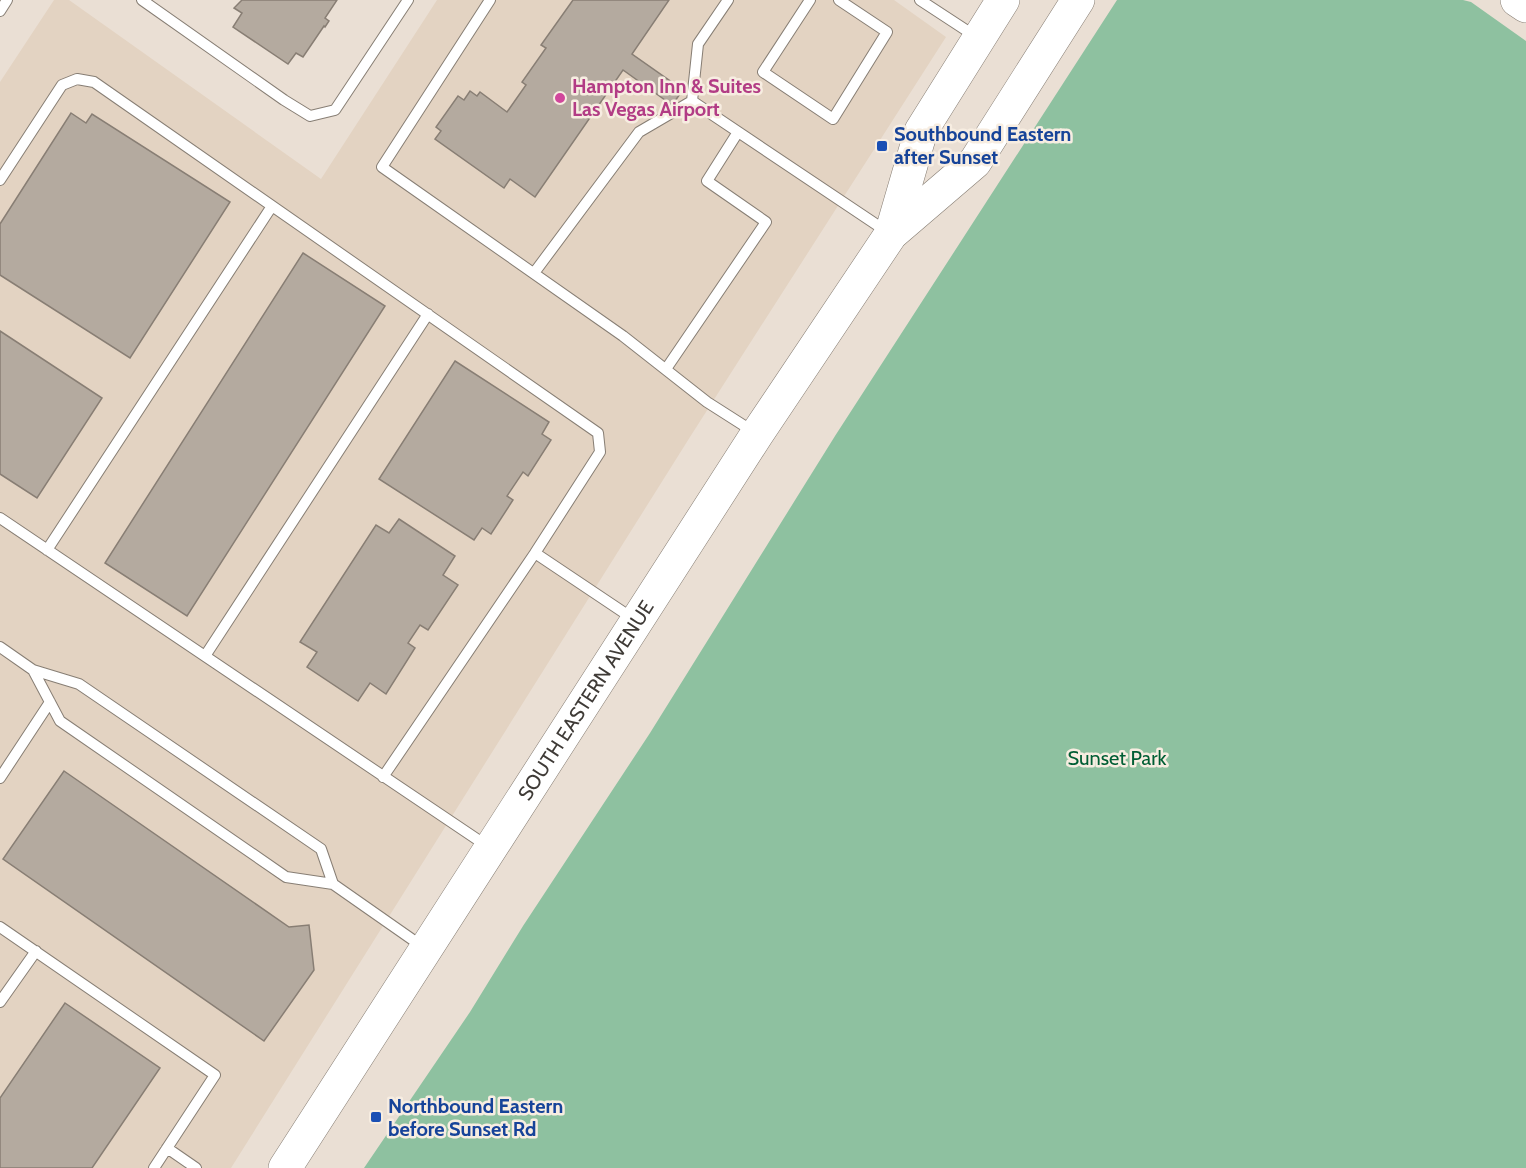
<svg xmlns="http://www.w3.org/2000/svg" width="1526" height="1168" viewBox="0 0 1526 1168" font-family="Cabin,sans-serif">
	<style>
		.built { fill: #e3d3c2 }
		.green { fill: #8ec1a0 }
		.building { fill: #b4aa9f; stroke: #887e74; stroke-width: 1.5 }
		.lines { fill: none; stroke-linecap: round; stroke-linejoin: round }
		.lane-casing { stroke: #877e74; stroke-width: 12 }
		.primary-casing { stroke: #877e74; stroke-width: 34 }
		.lane { stroke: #fff; stroke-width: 10 }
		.primary { stroke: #fff; stroke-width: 33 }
		.hotel-dot { fill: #d1479c; stroke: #f7ede1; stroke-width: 2 }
		.transit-dot { fill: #1a4fb4; stroke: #f7ede1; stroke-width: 2 }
		.labels { text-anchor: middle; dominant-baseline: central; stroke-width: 5; stroke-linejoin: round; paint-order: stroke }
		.hotel-label { font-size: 20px; font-weight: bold; fill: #b23c85; stroke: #f7ede1; text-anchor: start }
		.transit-label { font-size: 20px; font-weight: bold; fill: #164399; stroke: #f7ede1; text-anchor: start }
		.street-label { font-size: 20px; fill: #3f3b37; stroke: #f7ede1 }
		.park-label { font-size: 20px; fill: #005e34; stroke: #f7ede1 }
	</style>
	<rect width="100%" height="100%" fill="#eadfd4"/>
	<path class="built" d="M54 0H69L321 179 437 0H894L946 37 690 437 231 1168H0V82Z"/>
	<path class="green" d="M1117 0H1463L1471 2 1526 41V1168H364L470 1012 523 926 650 733 835 436Z"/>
	<path class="building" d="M242 0H337L325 18 329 21 325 27 324 26 303 57 296 53 288 64 233 27 242 13 234 8Z
		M573 0H669L632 54 683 90 672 105 623 70 535 197 510 179 504 188 435 139 441 131 436 127 458 96 464 100 470 91 477 96 480 92 507 112 526 85 522 82 546 48 541 45Z
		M71 113 86 123 92 114 230 202 130 358 0 275V224Z
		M303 253 385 306 187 616 105 563Z
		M0 331 102 398 37 498 0 474Z
		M455 361 549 422 542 434 551 440 528 476 523 472 507 496 513 500 491 534 482 528 474 540 379 479Z
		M399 519 455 556 443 575 458 585 428 630 420 625 408 643 415 648 386 694 370 683 358 701 307 667 317 652 300 642 376 525 389 533Z
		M64 771 289 927 309 925 314 970 264 1041 3 859Z
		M65 1003 160 1068 92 1168H0V1098Z"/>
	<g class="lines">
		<g class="lane-casing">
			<path id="lane" d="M142 0 284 100 310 116 335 110 408 0
				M490 0 382 167 623 336 707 402 754 432
				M810 0 763 72 833 119 887 32 839 0
				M920 0 975 36
				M0 11 7 0
				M692 101 889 233
				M692 101 698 44 728 0
				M0 180 62 85 77 79 94 82 598 433 600 452 535 553 383 777
				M534 273 639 132 692 101
				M666 369 766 222 707 181 738 132
				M0 518 487 846
				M47 550 272 206
				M535 553 635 620
				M0 647 33 670
				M205 656 428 314
				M33 670 79 684 321 849 333 884 286 877 60 721Z
				M0 778 50 702
				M333 884 423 947
				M0 927 215 1075 154 1168
				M0 1002 36 951
				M167 1148 196 1168"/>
		</g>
		<g class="primary-casing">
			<g id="primary">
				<path d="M1517 0 1526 6"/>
				<path d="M891 234 921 131 1003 0"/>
				<path id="s1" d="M285 1168 757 434 891 234 975 162 1078 0"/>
			</g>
		</g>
		<use href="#lane" class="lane"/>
		<use href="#primary" class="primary"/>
	</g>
	<circle class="hotel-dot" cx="560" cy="98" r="6"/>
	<g class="transit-dot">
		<rect x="876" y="140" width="12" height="12" rx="3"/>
		<rect x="370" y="1111" width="12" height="12" rx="3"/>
	</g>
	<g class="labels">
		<g class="hotel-label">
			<text x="572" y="86">Hampton Inn &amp; Suites<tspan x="572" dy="23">Las Vegas Airport</tspan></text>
		</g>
		<g class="transit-label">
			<text x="894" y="134">Southbound Eastern<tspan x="894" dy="23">after Sunset</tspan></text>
			<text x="388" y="1106">Northbound Eastern<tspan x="388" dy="23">before Sunset Rd</tspan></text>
		</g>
		<g class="street-label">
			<text stroke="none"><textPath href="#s1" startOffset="556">SOUTH EASTERN AVENUE</textPath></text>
		</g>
		<g class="park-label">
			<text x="1117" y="758">Sunset Park</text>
		</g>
	</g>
</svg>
